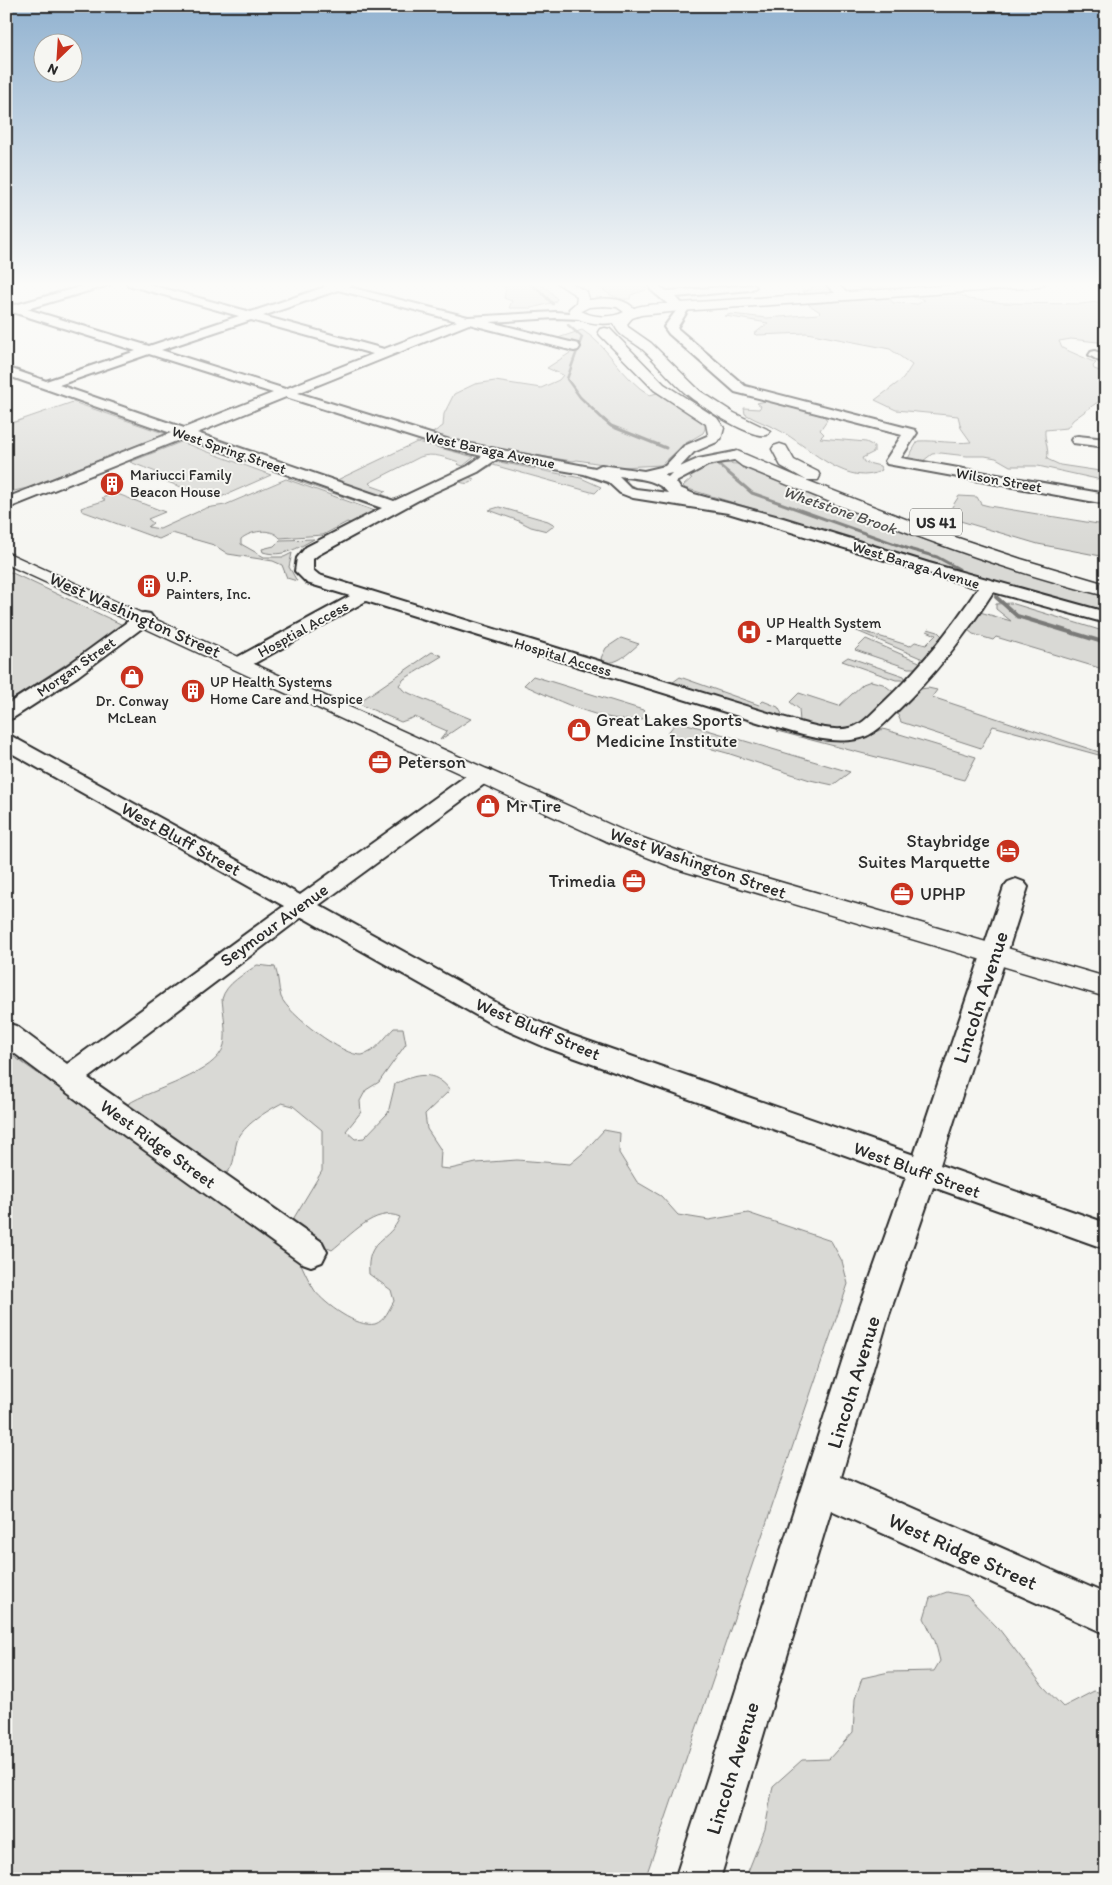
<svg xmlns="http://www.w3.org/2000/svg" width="1112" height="1885" viewBox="0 0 1112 1885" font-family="Itim,sans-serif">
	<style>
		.green { fill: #d9d9d5; stroke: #828280 }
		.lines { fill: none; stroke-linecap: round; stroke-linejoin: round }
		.stream-far2 { stroke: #7a7a78; stroke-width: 2.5 }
		.stream-far1 { stroke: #7a7a78; stroke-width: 3 }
		.stream { stroke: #7a7a78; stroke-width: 4 }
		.minor-casing { stroke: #2b2b2b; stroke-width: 4 }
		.major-casing { stroke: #2b2b2b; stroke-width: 3 }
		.highway-casing { stroke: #2b2b2b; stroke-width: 3 }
		.minor { fill: #f6f6f2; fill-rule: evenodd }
		.major { fill: #f6f6f2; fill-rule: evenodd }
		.highway { fill: #f6f6f2; fill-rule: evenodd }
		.labels { text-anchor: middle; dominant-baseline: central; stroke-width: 4; stroke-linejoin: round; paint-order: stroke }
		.far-street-label { font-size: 15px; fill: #2b2b2b; stroke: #f6f6f2 }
		.far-poi-label { font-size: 15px; fill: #2b2b2b; stroke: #f6f6f2; text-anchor: start }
		.far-water-label { font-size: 16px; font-style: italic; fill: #525251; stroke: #f6f6f2 }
		.shield { fill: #f6f6f2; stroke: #686867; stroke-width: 1 }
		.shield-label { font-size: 16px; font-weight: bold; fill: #2b2b2b }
		.street-label { font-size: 18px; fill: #2b2b2b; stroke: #f6f6f2 }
		.poi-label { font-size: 18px; fill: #2b2b2b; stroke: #f6f6f2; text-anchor: start }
		.near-street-label { font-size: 21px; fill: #2b2b2b; stroke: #f6f6f2 }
	</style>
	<rect width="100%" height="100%" fill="#f6f6f2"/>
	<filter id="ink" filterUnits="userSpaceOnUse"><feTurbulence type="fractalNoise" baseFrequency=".02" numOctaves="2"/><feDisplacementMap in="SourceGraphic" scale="10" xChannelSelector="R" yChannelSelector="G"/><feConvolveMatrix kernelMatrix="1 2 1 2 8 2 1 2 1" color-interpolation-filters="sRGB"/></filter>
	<g filter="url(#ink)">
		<path class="green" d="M489 283H538L548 289 557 299 555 302 532 308H509L512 301 504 298 506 287Z
			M594 283H646V290L631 295 630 299C616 301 604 291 594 283Z
			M808 283H824L835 293 809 295 802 291 811 290 814 285Z
			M840 283H892V284L870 291Z
			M945 293 961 295 968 299 1004 303 1081 304 1106 301V343L1071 339 1059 341 1062 348 1096 363 1093 366 1094 369 1106 373V396L1073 420 1067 428 1045 430C1044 441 1050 450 1047 459L1060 465 1100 471 1103 476 1097 479 1038 466H1010L996 458 985 456H967L941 453 932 454 923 461 907 460 918 441C936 440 953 444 971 442L961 428 958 416 896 410 875 400 903 379 912 365 890 349 807 333 757 335 754 334 768 323 725 316 731 314 767 318 818 314 820 312 808 304 889 298 893 303 918 304 925 300 913 297V296Z
			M582 330C609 346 622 379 650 395L657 393 705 423V429L703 433 686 443 661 465 622 467 577 460 573 461 552 458 478 446 431 434 443 426 444 414 454 394 475 384 495 381 541 388 559 380 563 375 547 368 582 345 558 338Z
			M766 401 824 416 827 420 820 430 824 434 820 438 866 442 874 446V452L862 458 864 462 880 466 882 470C851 489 810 449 786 434 773 426 758 422 745 414L744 408 759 409 761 406 757 403Z
			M73 402 166 434 27 488 10 492 6 491V422L12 423Z
			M181 442 271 475 221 497 211 498 154 477 153 475 156 472 130 462Z
			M417 442 474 457 463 466 457 464 459 462C446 458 433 452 420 457L369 483 372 486 386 491 381 494 389 497 384 500 333 482Z
			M494 461 581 478 601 487 595 493 591 492 493 465 469 477 474 479C470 485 464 484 458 481Z
			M716 463 739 464 1050 580 1106 596V611L971 575 685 488 683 486 692 478 687 476 703 466Z
			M294 477 379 507V509L288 478Z
			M286 479 375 511 353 524 347 522 323 535 280 538C271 527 250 531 241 539V544L264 557H284L292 553 289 567 297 581 287 578 282 565 273 561 228 554 214 545 172 533 159 539 82 511 81 508C88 505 99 503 105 500L102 498 115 493 165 512 148 519 153 523 148 527 160 529 206 508 225 505Z
			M959 496 977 497 981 504 989 506 1098 524 1106 523V557L1038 544 957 520 950 510Z
			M499 507 548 521 555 525 547 531 531 527 519 521 489 510Z
			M314 539C298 548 282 558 263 552L262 549 274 546 280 540Z
			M6 570 125 626 6 703Z
			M1011 603 1106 632V670L996 637 993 640 973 634 968 630 980 612 1011 621 996 609V604Z
			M840 624 910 646 915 642 926 645 936 635 927 631 928 629 938 632 942 636 930 657 928 659H923L857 631 838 626Z
			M621 638 639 644C628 653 618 665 603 662L601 658 606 648Z
			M866 639 924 664 920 668H908L855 650Z
			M432 652 442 656 404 679 399 685 403 690 411 694 471 719 440 740 447 731 415 717 401 722 359 704V702Z
			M848 657 904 676 906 680H896L842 661Z
			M533 676 643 710 649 717C614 729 557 700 524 685Z
			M680 677 759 705 763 701 778 707 782 714 778 716 669 685Z
			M871 681 883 684 895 693C886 701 867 723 858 727 840 736 817 727 800 722L799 709 790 702 799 693 839 706 863 684Z
			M928 688 937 690 932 697 1102 753 1106 751V757L993 726 981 748 901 722 897 713 920 689Z
			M677 721 850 772 833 785 810 780 727 753 679 740 667 734Z
			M883 729 976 757 964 780 777 731C821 732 837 752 883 729Z
			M257 965 275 967C279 977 278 987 281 997 288 1014 344 1057 362 1055 375 1053 385 1037 394 1028H403L406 1044 379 1082 366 1090 360 1101 361 1112 346 1131 355 1139 364 1138 388 1113 395 1084C416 1074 434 1069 450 1090L425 1114 427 1129 441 1150 440 1168 450 1169 476 1163 517 1160 570 1164 582 1154 604 1130 620 1133 619 1153 637 1182 661 1196 678 1215 709 1220 748 1213 831 1241 842 1261 848 1284 645 1879H6V1051L297 1256C303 1267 308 1281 315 1291 325 1304 357 1328 375 1324 385 1321 389 1309 394 1301L391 1290 369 1274C366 1238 389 1243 400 1217 375 1206 350 1236 332 1250L312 1241 292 1221 322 1171V1130L293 1106 282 1103C267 1111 243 1125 237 1141 233 1154 236 1164 226 1174H217L126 1112 128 1104C151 1089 217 1074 224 1045 227 1033 223 1011 222 999 226 983 245 974 257 965Z
			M947 1592 967 1596 999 1629 1043 1686 1063 1707 1094 1691 1106 1694V1879H745L765 1829 773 1786 802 1760 829 1759 853 1732 855 1699 862 1678 889 1672 934 1671 940 1661 935 1641 924 1618 930 1598Z"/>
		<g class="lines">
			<path class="stream-far2" d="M527 283 538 289 553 304
				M568 325 582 337 567 379 580 397 604 420"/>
			<path class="stream-far1" d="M603 419 611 426 666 448
				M719 465 752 493 912 550 937 557 959 569"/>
			<path class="stream" d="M996 597 1017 616 1106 643"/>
			<g class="minor-casing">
				<path id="minor" d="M94 283H110L109 285 27 309 149 346 239 316 128 285 127 283H143L251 312 325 287 324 285 325 283H354L349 287 468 317 555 312 586 314 588 316 586 318 582 319 555 318 490 322 578 344 580 347 578 350 574 351 469 324 298 393 450 440 595 468 601 465 644 471 665 466 684 446 707 436H717L719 439 717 442 694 452 680 467 698 459 734 452 739 453 741 456 739 459 708 465 676 482 680 488 694 494 783 518 929 563 1106 612V623L993 592C965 636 935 675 897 711 886 722 874 736 857 739 826 745 794 732 764 724L366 601 248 667 241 669 234 667 231 663 234 659 350 596 307 583 295 571 297 558 306 547 382 508 184 438 6 509V498L171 433 6 375V367L46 381 136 351 6 310V303L15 305ZM338 290 457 321 384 349 263 316ZM251 320 373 354 285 389 161 350ZM149 354 273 393 184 428 59 385ZM286 397 441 446 482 456 468 466 394 501 197 433ZM497 459 584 474 608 482 620 493 633 498 728 513 978 588C950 630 920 668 883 703 873 712 863 725 850 728 827 733 800 721 778 716L319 575 313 570V559L318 555 426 496 478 472ZM672 473 668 477 664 475ZM619 476C637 479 656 478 668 493L636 489 630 487Z
					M649 283H659L660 287 667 291 754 285 756 287 750 290 676 297 688 310 677 328 745 386 915 430 917 433 901 458 1106 494V504L887 464 885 461 902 435 735 392 669 334 664 327 676 311 651 290Z
					M825 283H836L850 296 848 298H840Z
					M1095 351 1106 356V365L1089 355 1091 352Z
					M1078 436 1106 439V447L1073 443 1071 440 1073 437Z
					M144 613 150 614 153 618 150 622 78 676 13 718 6 720V705L64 668 138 614Z
					M6 735 13 737 300 895 474 770 482 769 490 770 493 775 490 780 319 905 508 1009 565 1033 914 1155 1004 887 1008 882 1016 879 1024 882 1028 887 940 1165 1106 1223V1249L933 1187 889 1315 841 1477 1106 1594V1634L831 1510 720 1879H675L857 1315 906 1177 545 1047 490 1023 302 917 88 1078 322 1242 327 1252 322 1262 311 1266 300 1262 125 1136 6 1047V1023L16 1026 67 1064 284 906 6 750Z"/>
			</g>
			<g class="major-casing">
				<path id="major" d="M989 283H1045L1039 287 680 311 641 315 629 319 623 315C634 302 664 305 680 303Z
					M6 552 624 831 698 858 1106 977V997L680 870 606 841 6 564Z"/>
			</g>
			<g class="highway-casing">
				<path id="highway" d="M557 283H571L587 292 589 300C606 297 627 297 637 312L627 324 628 327 651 343 700 391 734 413 767 429 770 432 767 435C751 439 704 408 690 397 672 383 658 363 641 348 631 340 617 336 614 323 598 325 584 323 571 315L569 309 576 303 577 296ZM604 306 617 307 624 312C612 318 593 318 581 311L589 307Z
					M605 328 610 329 664 384 717 418 724 428 721 439H709L706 424 654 390 600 335 598 332 600 329Z
					M780 444 786 446 794 460 818 472 820 476 818 480H806L781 466 772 449 774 446Z
					M737 451 798 477 931 529 1021 559 1106 584V596C981 565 861 515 742 466L729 456 731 453Z"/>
			</g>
			<use href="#minor" class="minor"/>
			<use href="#major" class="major"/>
			<use href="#highway" class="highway"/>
		</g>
	</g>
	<linearGradient id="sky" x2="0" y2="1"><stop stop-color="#91b2d0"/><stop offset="0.52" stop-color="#fbfbf9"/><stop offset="1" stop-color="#fbfbf9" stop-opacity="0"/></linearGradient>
	<rect width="1112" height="547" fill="url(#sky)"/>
	<defs>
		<g id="building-disc" transform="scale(1.25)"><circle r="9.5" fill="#c8321e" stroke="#f6f6f2"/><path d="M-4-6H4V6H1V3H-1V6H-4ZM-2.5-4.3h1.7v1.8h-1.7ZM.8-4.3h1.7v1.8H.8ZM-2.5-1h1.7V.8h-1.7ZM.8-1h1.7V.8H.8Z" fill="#fff"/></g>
		<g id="hospital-disc" transform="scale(1.25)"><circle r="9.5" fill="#c8321e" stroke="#f6f6f2"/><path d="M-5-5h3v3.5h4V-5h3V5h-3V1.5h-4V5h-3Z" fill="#fff"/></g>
		<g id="shop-disc" transform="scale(1.25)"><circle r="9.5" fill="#c8321e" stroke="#f6f6f2"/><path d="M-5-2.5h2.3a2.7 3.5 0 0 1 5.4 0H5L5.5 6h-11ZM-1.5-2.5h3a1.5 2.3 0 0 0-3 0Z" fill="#fff"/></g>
		<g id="office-disc" transform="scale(1.25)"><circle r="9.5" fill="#c8321e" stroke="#f6f6f2"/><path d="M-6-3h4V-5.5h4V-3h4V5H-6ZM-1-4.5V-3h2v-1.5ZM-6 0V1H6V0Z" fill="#fff"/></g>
		<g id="hotel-disc" transform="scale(1.25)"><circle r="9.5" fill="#c8321e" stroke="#f6f6f2"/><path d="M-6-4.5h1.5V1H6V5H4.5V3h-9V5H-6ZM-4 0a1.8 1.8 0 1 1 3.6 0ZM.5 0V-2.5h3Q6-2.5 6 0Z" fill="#fff"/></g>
	</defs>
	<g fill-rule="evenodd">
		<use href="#building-disc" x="112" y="484"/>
		<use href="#building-disc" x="149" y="586"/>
		<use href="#hospital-disc" x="749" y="632"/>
		<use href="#shop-disc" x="132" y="677"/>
		<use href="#building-disc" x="193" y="691"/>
		<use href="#shop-disc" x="579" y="730"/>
		<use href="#office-disc" x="380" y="762"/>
		<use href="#shop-disc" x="488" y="806"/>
		<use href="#hotel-disc" x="1008" y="851"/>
		<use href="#office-disc" x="634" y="881"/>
		<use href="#office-disc" x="902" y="894"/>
	</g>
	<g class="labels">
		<g class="far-street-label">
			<text transform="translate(229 450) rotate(19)">West Spring Street</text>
			<text transform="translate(490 450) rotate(12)">West Baraga Avenue</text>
			<text transform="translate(999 480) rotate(10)">Wilson Street</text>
			<text transform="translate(916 565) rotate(17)">West Baraga Avenue</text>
			<text transform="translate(303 629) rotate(-29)">Hosptial Access</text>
			<text transform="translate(563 657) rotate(17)">Hospital Access</text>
			<text transform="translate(76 667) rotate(-35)">Morgan Street</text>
		</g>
		<g class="far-poi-label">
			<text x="130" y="475">Mariucci Family<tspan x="130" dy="17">Beacon House</tspan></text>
			<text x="166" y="577">U.P.<tspan x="166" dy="17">Painters, Inc.</tspan></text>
			<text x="766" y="623">UP Health System<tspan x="766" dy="17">- Marquette</tspan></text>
			<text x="210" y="682">UP Health Systems<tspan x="210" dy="17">Home Care and Hospice</tspan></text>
			<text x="132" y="701" text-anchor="middle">Dr. Conway<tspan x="132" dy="17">McLean</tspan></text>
		</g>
		<g class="far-water-label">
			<text transform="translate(840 510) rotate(19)">Whetstone Brook</text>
		</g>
		<rect class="shield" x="910" y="508.5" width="52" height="27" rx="4"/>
		<g class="shield-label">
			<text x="936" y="522">US 41</text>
		</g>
		<g class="street-label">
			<text transform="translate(135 615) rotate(24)">West Washington Street</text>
			<text transform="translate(181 839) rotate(29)">West Bluff Street</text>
			<text transform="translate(698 863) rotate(19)">West Washington Street</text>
			<text transform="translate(274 925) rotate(-36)">Seymour Avenue</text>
			<text transform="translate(538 1029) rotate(23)">West Bluff Street</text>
			<text transform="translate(158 1144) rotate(36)">West Ridge Street</text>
			<text transform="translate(917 1170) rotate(20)">West Bluff Street</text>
		</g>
		<g class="poi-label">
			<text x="596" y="720">Great Lakes Sports<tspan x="596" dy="21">Medicine Institute</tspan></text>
			<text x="398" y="762">Peterson</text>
			<text x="506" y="806">Mr Tire</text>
			<text x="990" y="841" text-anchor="end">Staybridge<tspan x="990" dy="21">Suites Marquette</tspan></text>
			<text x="616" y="881" text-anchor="end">Trimedia</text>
			<text x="920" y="894">UPHP</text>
		</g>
		<g class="near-street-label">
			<text transform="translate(980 997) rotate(-72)">Lincoln Avenue</text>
			<text transform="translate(853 1382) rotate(-73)">Lincoln Avenue</text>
			<text transform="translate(963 1551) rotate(24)">West Ridge Street</text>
			<text transform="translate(732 1768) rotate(-73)">Lincoln Avenue</text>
		</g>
	</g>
	<rect width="1112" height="1885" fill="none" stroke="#f6f6f2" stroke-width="25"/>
	<rect x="12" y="12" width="1087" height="1860" fill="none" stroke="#2b2b2b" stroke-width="2" filter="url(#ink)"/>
	<g transform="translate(58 58) rotate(205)"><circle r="24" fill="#f6f6f2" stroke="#a5a5a2"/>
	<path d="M0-4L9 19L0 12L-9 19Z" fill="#c8321e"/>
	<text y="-8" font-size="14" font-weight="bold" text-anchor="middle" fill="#2b2b2b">N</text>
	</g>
</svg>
